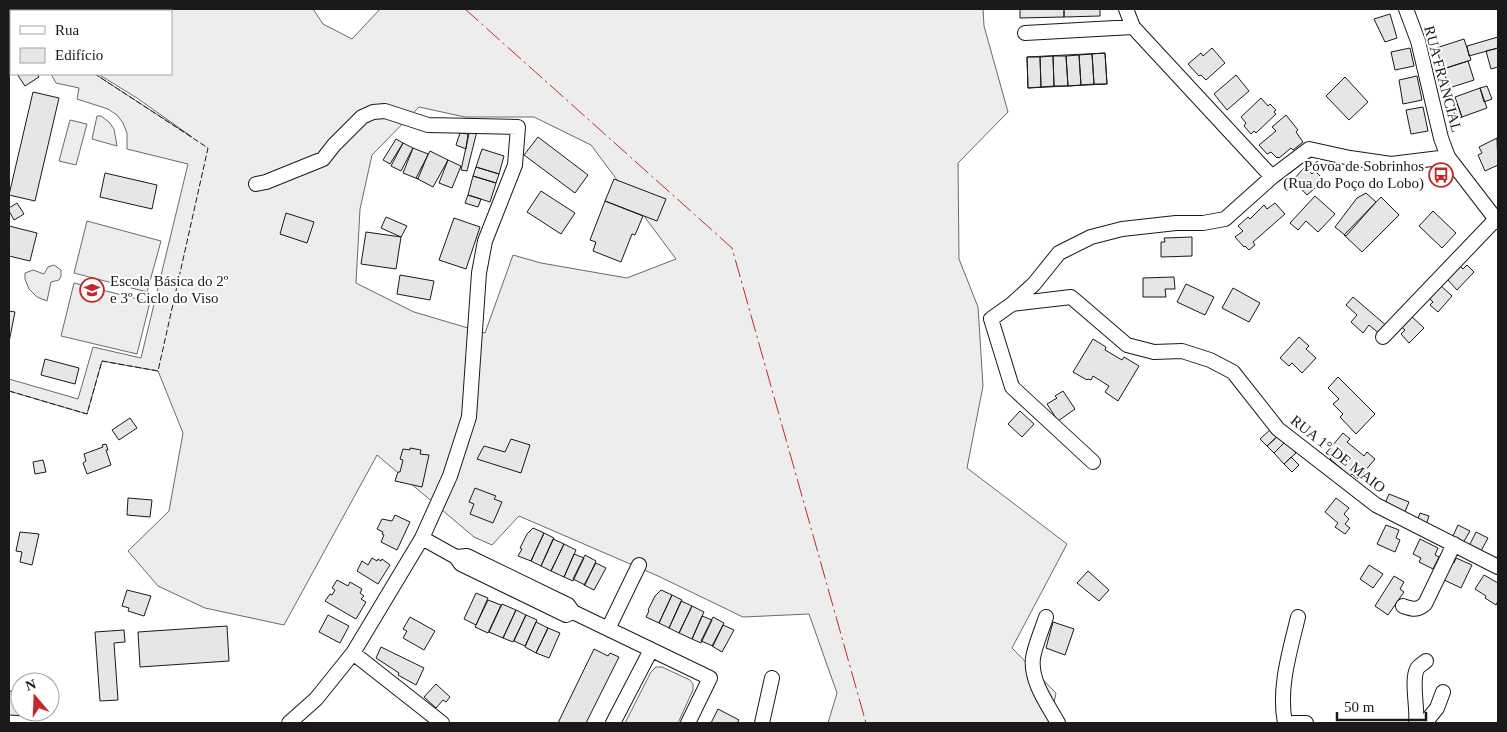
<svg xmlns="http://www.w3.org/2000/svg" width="1507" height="732" viewBox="0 0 1507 732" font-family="'Times New Roman',serif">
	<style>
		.built { fill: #ededed; stroke: #6a6a6a; fill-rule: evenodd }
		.building { fill: #e6e6e6; stroke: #1a1a1a }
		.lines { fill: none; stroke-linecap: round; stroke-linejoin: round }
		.minor-casing { stroke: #1a1a1a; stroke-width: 16 }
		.minor { stroke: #fff; stroke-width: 14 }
		.fence { stroke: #1a1a1a; stroke-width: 1; stroke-dasharray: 6 2.5; stroke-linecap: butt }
		.power { stroke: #c62828; stroke-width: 1; stroke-dasharray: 18 4 2.5 4; stroke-linecap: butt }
		.labels { text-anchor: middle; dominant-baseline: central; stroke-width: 4; stroke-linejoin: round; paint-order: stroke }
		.street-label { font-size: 15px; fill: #1a1a1a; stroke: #fff }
		.poi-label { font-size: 15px; fill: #1a1a1a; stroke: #fff; text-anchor: end }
	</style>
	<rect width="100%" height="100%" fill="#fff"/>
	<path class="built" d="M9 9H313L323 24 352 39 380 9H983L984 26 1008 112 958 163 959 259 978 307 983 386 967 468 1067 544 1012 648 1056 693 1050 723H828L837 693 809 614 743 617 658 576 519 516 492 545 474 537 377 455 284 625 205 608 158 586 128 551 169 511 183 433 158 371 102 361 87 414 9 391V379L78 399 93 347 141 358 188 164 127 149V133L123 123 117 115 108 109 77 99 79 88 56 83 51 74H95L192 137 137 98 98 74H171V11H11V65L9 67ZM419 107 465 117H534L591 145 676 259 627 278 541 263 513 255 485 333 414 312 356 283 360 209 372 155Z
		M97 116H101L109 122 114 129 117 146 92 139Z
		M70 120 87 124 76 165 59 161Z
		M87 221 161 241 147 292 74 273Z
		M54 265 61 270V276L59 280 51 282 47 301 37 297 29 289 25 279V273L33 270 44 274 48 267Z
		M74 283 150 302 137 354 61 336Z
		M656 667H662L690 680 693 684V690L678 723H625L651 672Z"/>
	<path class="building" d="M1020 9H1064V17L1020 18Z
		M1064 9H1100V16L1064 17Z
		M1390 14 1397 38 1385 42 1374 19Z
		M1498 37V48L1469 56 1467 46Z
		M1464 39 1471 60 1443 69 1436 48Z
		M1212 48 1225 63 1206 80 1201 75 1199 76 1188 64 1201 53 1203 56Z
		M1410 48 1414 66 1395 70 1391 52Z
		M1498 48V67L1491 69 1486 51Z
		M1105 53 1107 84H1094L1092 54Z
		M1105 53 1107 84 1028 88 1027 57Z
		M1092 54 1094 84 1081 85 1079 55Z
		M1079 55 1081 85 1068 86 1066 56Z
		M1053 56H1066L1068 86H1054Z
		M1053 56 1054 86 1041 87 1040 57Z
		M1027 57H1040L1041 87 1028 88Z
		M1468 61 1474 80 1449 88 1443 69Z
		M17 74H37L39 77 25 86Z
		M1236 75 1249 91 1227 110 1214 94Z
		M1417 76 1422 100 1403 104 1399 80Z
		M1345 77 1368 102 1349 120 1326 96Z
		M1487 86 1492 99 1484 102 1480 88Z
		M1480 88 1487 108 1462 117 1455 97Z
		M33 92 59 98 35 201 9 195Z
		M1261 98 1268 106 1270 104 1276 110 1274 112 1276 114 1256 133 1254 131 1251 134 1244 126 1246 123 1241 117Z
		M1457 104 1462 117 1456 119 1452 106Z
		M1423 107 1428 131 1411 134 1406 110Z
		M1286 115 1298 130 1296 132 1303 142 1293 150 1291 148 1279 158 1278 157 1277 158 1271 152 1267 154 1259 145 1276 131 1272 127Z
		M470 129 477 131 467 171 461 170Z
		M460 133 468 134 466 149 456 145Z
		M538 137 588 175 575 193 524 155Z
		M1497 138 1498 165 1485 171 1478 155 1482 153 1479 147Z
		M396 139 403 143 390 164 383 160Z
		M403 143 413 148 401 171 391 166Z
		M413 148 428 154 418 179 403 173Z
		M482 149 504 156 499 174 476 167Z
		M430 151 448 160 433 187 416 178Z
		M448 160 461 166 452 188 439 183Z
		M476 167 499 174 496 183 473 176Z
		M1305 167 1312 174 1315 171 1324 180 1307 195 1293 180Z
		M105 173 157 185 152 209 100 197Z
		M473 176 496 183 490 202 468 195Z
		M614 179 666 199 657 221 605 201Z
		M541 191 575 213 561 234 527 212Z
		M1366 193 1376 202 1346 236 1335 227 1357 198Z
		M468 195 481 199 478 207 465 203Z
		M1315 196 1335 214 1318 232 1306 221 1298 230 1290 223Z
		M1381 197 1399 215 1362 252 1344 235Z
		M605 201 643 216 635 235 632 234 621 262 593 251 596 242 590 240Z
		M17 203 24 214 14 220 9 211V208Z
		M1275 203 1285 214 1253 242 1255 245 1249 250 1245 246 1244 247 1235 237 1243 231 1238 226 1248 217 1250 219 1264 205 1267 209Z
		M1433 211 1456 233 1442 248 1419 226Z
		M286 213 314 222 307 243 280 234Z
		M386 217 407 226 401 237 381 228Z
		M454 218 480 227 466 269 439 260Z
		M9 226 37 233 30 261 9 256Z
		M366 232 401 237 396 269 361 264Z
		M1192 237V256L1161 257V242H1165L1164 238Z
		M1459 265 1463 269 1467 265 1474 272 1457 290 1446 278Z
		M400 275 434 281 430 300 397 294Z
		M1174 277 1175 289H1165L1166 297H1143V278Z
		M1186 284 1214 297 1205 315 1177 302Z
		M1440 285 1452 296 1438 312 1430 305 1433 302 1429 298Z
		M1233 288 1260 303 1249 322 1222 308Z
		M1353 297 1388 327 1381 335 1369 325 1363 333 1351 322 1357 315 1346 305Z
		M9 311 15 312 9 342Z
		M1410 315 1424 328 1409 343 1401 334 1405 330 1400 326Z
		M1299 337 1309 346 1306 349 1316 358 1302 373 1292 363 1289 366 1280 358Z
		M1093 339 1106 347 1105 350 1122 360 1124 357 1139 366 1118 401 1105 392 1109 386 1093 376 1091 380 1088 379 1087 380 1073 372Z
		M45 359 79 368 75 384 41 375Z
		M1338 377 1375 414 1356 434 1340 417 1343 414 1333 404 1339 399 1328 388Z
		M1063 391 1075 409 1058 421 1047 404 1057 398 1055 396Z
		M1020 411 1034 424 1022 437 1008 424Z
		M130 418 137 428 119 440 112 430Z
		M1272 428 1279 435 1267 446 1260 439Z
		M1343 433 1350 439 1347 442 1364 456 1367 452 1375 459 1358 479 1352 474 1350 476 1330 459 1332 457 1326 453Z
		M1279 435 1285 442 1274 453 1267 446Z
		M511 439 530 445 521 473 477 459 484 446 505 452Z
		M1285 442 1296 453 1284 464 1274 453Z
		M106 444 108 450H106L111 465 87 474 83 463 86 461 84 454 103 447 102 445Z
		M410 448 421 450 420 454 429 455 422 487 395 481 398 472H400L403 460 400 459 403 449 410 450Z
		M1291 457 1299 465 1292 472 1284 464Z
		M43 460 46 472 35 474 33 462Z
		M475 488 496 496 494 499 502 502 493 523 470 514 474 504 469 502Z
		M1389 494 1409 502 1404 514 1384 506Z
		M128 498 152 500 150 517 127 515Z
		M1336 498 1349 508 1344 514 1349 519 1345 524 1350 528 1345 534 1335 527 1338 523 1325 512Z
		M1420 513 1429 516 1426 525 1417 521Z
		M395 515 410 522 397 550 381 542 384 535 382 534 383 532 377 529 382 519 392 521Z
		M1386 525 1399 530 1396 538 1400 540 1395 552 1377 544Z
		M1458 525 1470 531 1463 543 1452 538Z
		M533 528 544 533 531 561 518 556 522 549 520 548 527 534Z
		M20 532 39 534 32 565 20 562 22 552 16 551Z
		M1476 532 1488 538 1481 551 1469 546Z
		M544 533 554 538 541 566 531 561Z
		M553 539 564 544 551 571 541 566Z
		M1420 539 1438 548 1435 555 1439 557 1433 569 1419 562 1421 558 1413 554Z
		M564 544 576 550 564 577 551 571Z
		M574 554 584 558 573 581 564 577Z
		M585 555 596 561 585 585 573 579Z
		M372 558 377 561 378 559 381 561 382 559 390 565 378 584 357 571 362 561 368 565Z
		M1456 558 1472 565 1461 588 1440 578 1448 560 1454 563Z
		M596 563 606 568 594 590 584 585Z
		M1369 565 1383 574 1373 588 1360 579Z
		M1088 571 1109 590 1099 601 1077 583Z
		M1484 575 1498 583V601L1496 605 1485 598 1486 596 1475 589Z
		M1394 576 1404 582 1400 589 1404 592 1388 615 1375 606Z
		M337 580 348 586 350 582 362 589 360 593 364 596 361 599 366 602 356 619 325 601 330 594 332 595 335 590 332 588Z
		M127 590 151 596 144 616 128 611 129 608 122 606Z
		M661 590 672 595 659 623 646 617 649 611 648 610 655 596Z
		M476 593 488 598 476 625 464 619Z
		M672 595 682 600 669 628 659 623Z
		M488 600 501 605 488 633 475 627Z
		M681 601 692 606 679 633 669 628Z
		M502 604 516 610 503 638 489 632Z
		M692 606 704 612 692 639 679 633Z
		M516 610 526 615 513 642 503 638Z
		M328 615 349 626 340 643 319 632Z
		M526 615 537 620 525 646 514 641Z
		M702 616 712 620 701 643 692 639Z
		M410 617 435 631 424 650 403 638 407 631 403 629Z
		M713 617 724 623 713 646 701 641Z
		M536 622 548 628 536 653 525 647Z
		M1053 622 1074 629 1065 655 1046 648Z
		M723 625 734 630 722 652 712 646Z
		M227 626 229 661 140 667 138 632Z
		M548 628 560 633 549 658 536 653Z
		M124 630 125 642 114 643 118 700 100 701 95 632Z
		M381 647 424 668 416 685 398 675 399 673 376 658Z
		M594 649 608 656 610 653 619 657 586 723H558Z
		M436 684 450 697 446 702 443 700 436 708 424 697Z
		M9 691 20 692V712H25V716L9 715Z
		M718 709 739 720 737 723H711Z"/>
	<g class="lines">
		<g class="minor-casing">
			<path id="minor" d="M1126 9 1133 27 1272 177
				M1406 9 1418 41 1441 138 1448 157 1498 222
				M1025 33 1133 27
				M256 184 266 182 323 159 334 145 362 117 373 112 385 111 428 125 518 127 515 165 485 241 479 273 469 417 450 476 422 538 353 653 316 699 289 723
				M1012 304 1071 297 1127 345 1154 352 1182 351 1210 360 1233 372 1278 429 1376 505 1498 567
				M1383 337 1496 219
				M1093 462 1012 387 991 319 1012 304 1034 284 1059 253 1091 237 1122 229 1176 223H1203L1225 219 1272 177 1309 149 1350 158 1391 164 1448 157
				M422 538 456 557 461 564 566 615 573 612
				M456 557 467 556 568 605 573 612 710 678 688 723
				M1403 606C1412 609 1417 611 1425 604L1454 544
				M1046 617C1042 630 1035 645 1033 658 1030 681 1048 705 1058 723
				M608 629 639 565
				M353 653 442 723
				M613 723 651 650
				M762 723 772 678
				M1285 723C1278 688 1290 651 1298 617
				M1293 723H1306
				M1416 723C1418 709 1411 681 1417 669 1419 665 1423 664 1426 661
				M1425 723 1437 708 1443 692"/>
		</g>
		<use href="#minor" class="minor"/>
		<path class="fence" d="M9 39H11
			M9 391 87 414 102 361 158 371 208 148 95 74"/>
		<path class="power" d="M465 9 732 248 866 723"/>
	</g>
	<defs>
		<g id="bus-ring" transform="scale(1.25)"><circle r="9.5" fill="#fff" stroke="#c62828" stroke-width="1.5"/><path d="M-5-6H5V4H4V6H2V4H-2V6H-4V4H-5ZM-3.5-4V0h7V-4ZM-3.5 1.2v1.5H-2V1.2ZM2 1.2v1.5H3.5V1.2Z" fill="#c62828"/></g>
		<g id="school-ring" transform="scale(1.25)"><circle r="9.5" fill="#fff" stroke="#c62828" stroke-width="1.5"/><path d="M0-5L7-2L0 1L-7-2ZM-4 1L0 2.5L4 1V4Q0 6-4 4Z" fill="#c62828"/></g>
	</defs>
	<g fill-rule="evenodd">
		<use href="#bus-ring" x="1441" y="175"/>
		<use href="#school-ring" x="92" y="290"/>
	</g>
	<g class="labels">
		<g class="street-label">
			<text transform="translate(1443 79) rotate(75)">RUA FRANCIAL</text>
			<text transform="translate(1338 454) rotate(38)">RUA 1° DE MAIO</text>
		</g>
		<g class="poi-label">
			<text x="1424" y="166">Póvoa de Sobrinhos<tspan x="1424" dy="17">(Rua do Poço do Lobo)</tspan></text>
			<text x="110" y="281" text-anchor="start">Escola Básica do 2º<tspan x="110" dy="17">e 3º Ciclo do Viso</tspan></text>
		</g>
	</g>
	<rect width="1507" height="732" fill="none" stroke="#1a1a1a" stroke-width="20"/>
	<rect x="10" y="10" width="162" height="65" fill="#ffffff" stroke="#a3a3a3"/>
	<rect x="20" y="26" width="25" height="8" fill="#ffffff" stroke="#a3a3a3"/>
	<text x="55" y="35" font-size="15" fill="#1a1a1a">Rua</text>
	<rect x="20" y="48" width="25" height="15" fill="#e6e6e6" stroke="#a3a3a3"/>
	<text x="55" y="60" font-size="15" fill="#1a1a1a">Edifício</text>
	<g transform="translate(35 697) rotate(341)"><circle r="24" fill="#ffffff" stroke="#a3a3a3"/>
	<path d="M0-4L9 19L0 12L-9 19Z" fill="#c62828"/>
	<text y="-8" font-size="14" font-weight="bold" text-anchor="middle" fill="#1a1a1a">N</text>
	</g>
	<path d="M1337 712v8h89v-8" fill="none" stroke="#1a1a1a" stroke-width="2.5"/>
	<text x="1344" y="712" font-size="15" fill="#1a1a1a" stroke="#ffffff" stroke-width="4" paint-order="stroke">50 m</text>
</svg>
